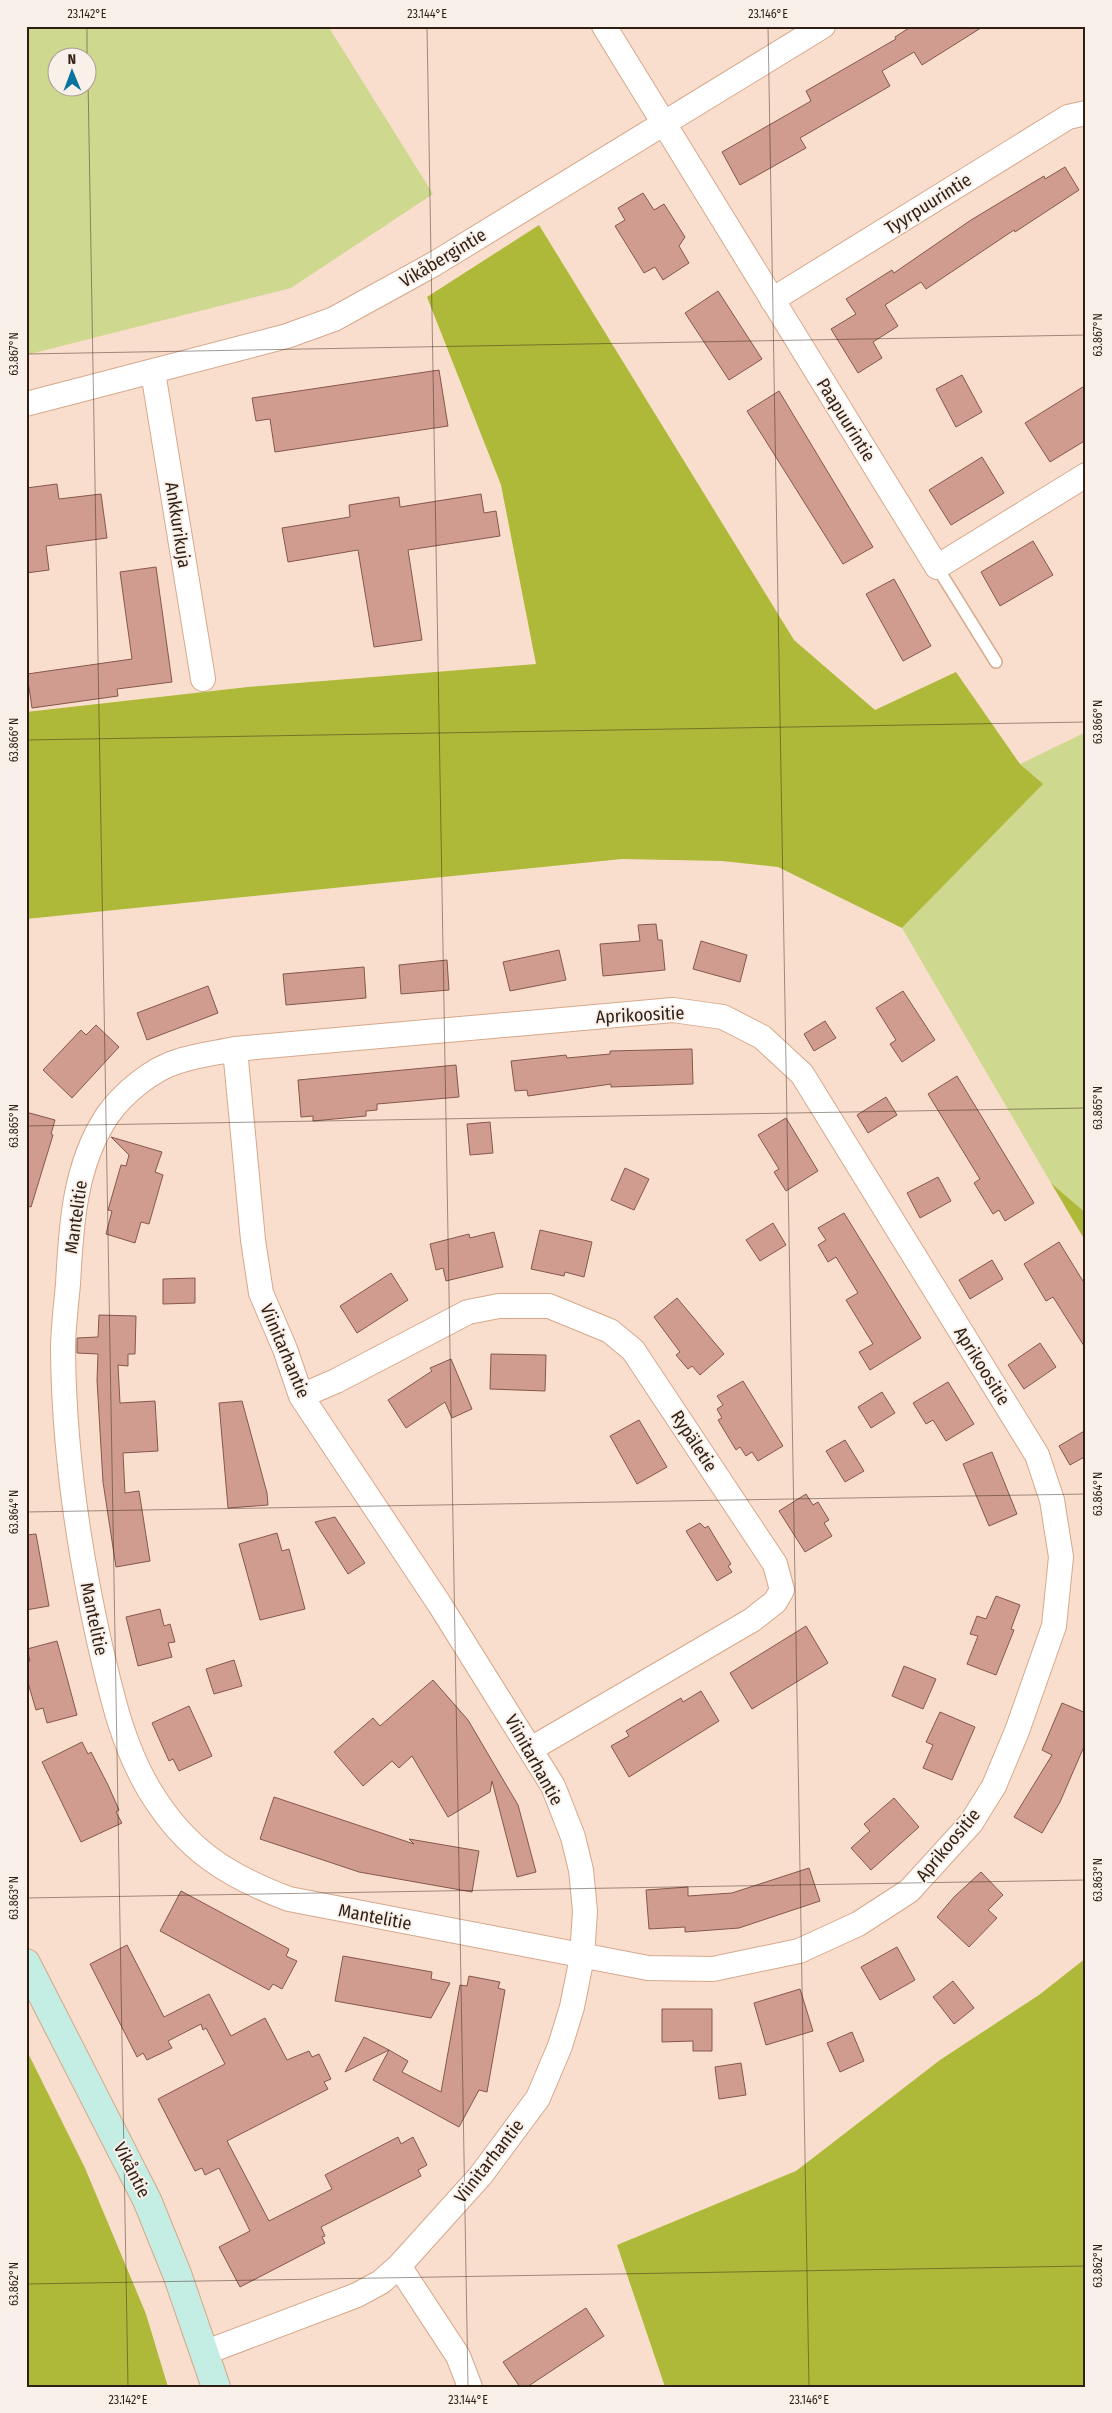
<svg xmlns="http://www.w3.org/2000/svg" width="1112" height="2413" viewBox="0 0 1112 2413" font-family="'Fira Sans Condensed',sans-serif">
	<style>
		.green { fill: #cfd88f; fill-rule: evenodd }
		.forest { fill: #afb939 }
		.building { fill: #d09c90; stroke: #86574c }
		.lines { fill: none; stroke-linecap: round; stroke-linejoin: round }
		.lane-casing { stroke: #d5a88c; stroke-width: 14 }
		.street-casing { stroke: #d5a88c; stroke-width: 26 }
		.secondary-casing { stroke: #d5a88c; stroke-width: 30 }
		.lane { stroke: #fff; stroke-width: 11 }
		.street { stroke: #fff; stroke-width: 24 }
		.secondary { stroke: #c4ede4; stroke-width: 28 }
		.ticks { fill: none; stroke: #2f1e13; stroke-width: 1; stroke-opacity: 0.45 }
		.labels { text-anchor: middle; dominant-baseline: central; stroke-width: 4; stroke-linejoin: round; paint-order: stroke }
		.street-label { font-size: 18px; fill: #2f1e13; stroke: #f9f0ea }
		.neatline { fill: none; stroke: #2f1e13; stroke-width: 2 }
		.ticks-label { font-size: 12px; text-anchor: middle; fill: #2f1e13 }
	</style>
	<rect width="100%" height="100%" fill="#fadecd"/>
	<path class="green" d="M26 26H328L433 194 291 288 26 355ZM58 58H88V88H58Z
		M1086 732V1213L1051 1183 902 928 1042 784 1020 764Z"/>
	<path class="forest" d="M539 225 794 640 875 710 956 672 1020 764 1043 784 902 928 778 867 722 861 622 859 26 919V712L248 687 536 664 501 485 427 297Z
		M1051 1183 1086 1213V1242Z
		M1086 1958V2387H665L617 2245 796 2171 940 2060 1039 1995Z
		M26 2049 85 2168 146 2314 168 2387H26Z"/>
	<path class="building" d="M912 26H984L922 65 914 52 882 71 890 86 800 138 806 148 740 185 722 152 811 101 806 91 896 39 895 37Z
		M1065 167 1079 190 1015 232 1014 230 926 289 921 282 885 305 898 326 873 342 882 358 858 373 831 329 856 314 846 299 892 270 894 273 971 220 1044 176 1045 179Z
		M643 193 654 210 664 204 685 237 679 246 689 263 663 280 655 267 644 273 615 226 625 220 618 208Z
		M718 291 762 359 729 380 685 313Z
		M439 370 448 426 275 452 270 419 256 421 252 398Z
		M962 375 982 412 956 427 936 389Z
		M1086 385V440L1050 462 1025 423Z
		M779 391 873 547 843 564 747 411Z
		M982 457 1004 493 951 525 929 490Z
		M57 484 59 499 101 494 107 538 46 546 49 570 26 573V488Z
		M481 494 484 513 496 511 500 536 408 550 422 640 374 647 358 550 288 562 282 528 350 517 349 505 399 497 400 507Z
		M1033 541 1053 575 1000 606 981 572Z
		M156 567 172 682 117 689 118 696 32 708 27 674 132 659 120 572Z
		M894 579 931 646 903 661 866 594Z
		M656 924 658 940H662L665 970 603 976 600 944 640 941 638 925Z
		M701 941 747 955 740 982 693 969Z
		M559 950 566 980 510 991 503 962Z
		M447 960 449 990 401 994 399 965Z
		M364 967 366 998 286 1005 283 974Z
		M208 986 218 1013 147 1040 137 1013Z
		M903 991 935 1040 902 1062 890 1044 896 1040 876 1008Z
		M825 1021 836 1038 814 1051 804 1034Z
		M96 1025 119 1047 72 1098 43 1070 81 1030 86 1035Z
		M692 1049 693 1084 611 1087V1084L528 1096 527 1090 515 1091 511 1061 566 1055 567 1058 610 1054V1051Z
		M456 1065 459 1097 377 1104V1110L366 1111V1116L313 1121V1116L301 1117 298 1080Z
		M957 1076 1034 1203 1005 1221 999 1210 993 1214 974 1183 980 1179 928 1094Z
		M886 1097 897 1115 868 1133 857 1115Z
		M26 1112 55 1120 51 1134 53 1135 31 1207 26 1206Z
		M786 1118 818 1171 786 1191 774 1172 779 1169 758 1135Z
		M490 1122 493 1153 470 1155 467 1124Z
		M111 1137 162 1152 155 1172 163 1175 149 1224 141 1222 135 1243 106 1234 112 1211 108 1210 121 1165 126 1166 129 1155Z
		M625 1168 649 1179 634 1210 611 1200Z
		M938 1177 951 1201 920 1218 907 1193Z
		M844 1213 921 1338 870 1370 859 1352 873 1344 846 1300 858 1293 836 1257 828 1262 818 1245 826 1240 818 1228Z
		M773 1223 786 1245 760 1261 746 1240Z
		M540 1230 592 1242 584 1277 565 1272 564 1276 531 1269Z
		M494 1232 503 1267 446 1281 443 1268 436 1270 430 1244 469 1234 470 1238Z
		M1059 1242 1086 1286V1349L1053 1297 1046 1301 1024 1264Z
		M992 1260 1003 1279 970 1299 959 1280Z
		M391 1273 408 1300 357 1333 340 1306Z
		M195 1278V1303L163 1304V1279Z
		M677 1298 724 1354 700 1375 692 1366 688 1369 676 1355 680 1352 654 1317Z
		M99 1315 136 1316 135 1354H128V1366L118 1365 120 1403 155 1401 158 1451 123 1453 125 1493 139 1491 150 1561 116 1567 103 1482 97 1380 98 1354 77 1353V1338L98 1337Z
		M1040 1343 1056 1367 1024 1389 1008 1365Z
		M491 1354 546 1355 545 1391 490 1389Z
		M451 1359 472 1409 452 1418 445 1402 406 1428 388 1400 432 1371 430 1368Z
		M743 1381 783 1446 758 1461 752 1452 746 1456 740 1447 736 1450 718 1420 722 1418 717 1409 723 1405 717 1396Z
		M948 1382 974 1424 946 1441 933 1420 926 1424 913 1403Z
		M882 1392 895 1413 871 1428 858 1407Z
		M242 1401 267 1493 268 1505 228 1508 219 1403Z
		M639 1420 667 1467 637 1484 610 1436Z
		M1086 1430V1456L1070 1465 1059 1446Z
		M845 1440 864 1471 845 1482 826 1451Z
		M992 1452 1017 1514 989 1526 963 1464Z
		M806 1494 813 1505 818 1502 829 1520 824 1523 832 1536 805 1552 779 1511Z
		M335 1517 365 1563 348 1574 315 1522Z
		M700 1523 705 1528 708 1526 731 1564 728 1566 732 1572 717 1581 686 1531Z
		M277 1533 282 1551 289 1549 305 1609 260 1620 239 1544Z
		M36 1534 49 1606 26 1610V1535Z
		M996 1596 1020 1605 1011 1629 1014 1630 996 1675 967 1664 978 1636 970 1634 977 1616 986 1619Z
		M160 1609 164 1626 170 1624 175 1642 168 1643 172 1657 138 1666 126 1617Z
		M806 1626 828 1663 752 1709 730 1673Z
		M57 1641 77 1715 47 1723 43 1708 36 1710 26 1676V1662L30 1661 27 1649Z
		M234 1660 242 1686 214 1694 206 1669Z
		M904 1666 936 1679 923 1709 892 1696Z
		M433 1680 468 1720 518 1805 536 1872 517 1877 492 1781 490 1792 448 1817 412 1756 399 1768 392 1761 363 1786 334 1752 373 1718 380 1726Z
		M701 1691 719 1721 629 1777 611 1746 629 1736 626 1731 681 1698 683 1702Z
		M1062 1703 1086 1713V1742L1060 1802 1042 1833 1014 1817 1052 1755 1042 1750Z
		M189 1706 212 1756 179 1771 173 1759 169 1761 152 1723Z
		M940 1712 975 1727 952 1780 923 1768 933 1745 926 1742Z
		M82 1742 88 1754 91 1752 108 1785 119 1810 116 1812 122 1823 81 1842 42 1762Z
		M274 1797 414 1844 409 1839 479 1851 472 1892 359 1872 260 1839Z
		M894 1798 919 1827 871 1870 851 1848 870 1831 864 1824Z
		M809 1868 820 1901 739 1928 685 1932V1927L649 1929 646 1890 688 1887V1896L732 1893Z
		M981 1872 1003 1895 988 1910 997 1918 969 1947 937 1917 954 1897Z
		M181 1891 289 1949 286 1956 297 1961 282 1989 273 1984 269 1990 160 1931Z
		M127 1945 164 2017 209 1994 231 2036 265 2018 287 2060 309 2051 312 2057 319 2054 331 2079 324 2082 328 2089 227 2141 269 2221 332 2189 325 2175 398 2137 401 2144 413 2137 427 2165 418 2170 421 2176 321 2227 325 2236 322 2237 325 2243 240 2287 219 2247 250 2231 219 2168 205 2175 202 2168 195 2171 158 2099 225 2064 206 2028 203 2030 201 2024 168 2041 172 2048 147 2060 143 2053 137 2057 90 1964Z
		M897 1947 915 1980 880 2000 861 1967Z
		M343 1956 432 1972 431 1979 450 1983 431 2018 335 2001Z
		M469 1976 500 1982 498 1988 505 1990 487 2092 479 2090 459 2127 373 2080 389 2050 408 2061 402 2072 441 2092 460 1985 467 1986Z
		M953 1981 974 2008 954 2024 933 1997Z
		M800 1989 813 2031 766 2045 754 2003Z
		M662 2009H712V2051H693V2041L662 2042Z
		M852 2032 864 2061 840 2072 827 2043Z
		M364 2037 389 2050 345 2072Z
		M741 2063 746 2095 719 2099 715 2067Z
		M586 2308 604 2336 527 2387H520L503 2362Z"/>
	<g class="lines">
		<g class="lane-casing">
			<path id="lane" d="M937 567 996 662"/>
		</g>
		<g class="street-casing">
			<path id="street" d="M604 26 937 567 1086 475
				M772 300 1068 117 1086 113
				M153 372 203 679
				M26 404 287 336 334 319 434 264 823 26
				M673 1010 723 1017 762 1037 802 1074 1037 1455 1052 1500 1061 1557 1054 1626 1017 1731 994 1786 971 1823 909 1891 858 1924 799 1951 713 1969 648 1968 289 1899C227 1876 185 1849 150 1791 122 1745 111 1692 99 1641 78 1546 64 1448 63 1351 63 1329 66 1306 68 1284 71 1227 74 1166 107 1116 123 1093 152 1069 179 1061 197 1055 216 1053 235 1049Z
				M301 1396 336 1381 468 1312 499 1306H549L610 1331 633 1350 775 1564 782 1590 775 1602 752 1620 531 1749
				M399 2266 458 2356 470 2387
				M204 2353 357 2295 381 2282 399 2266 481 2175 538 2098 560 2046 572 2007 582 1957 585 1911 581 1870 573 1837 553 1786 440 1605 301 1396 285 1349 261 1293 253 1240 235 1049"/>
		</g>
		<g class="secondary-casing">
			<path id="secondary" d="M26 1963 147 2200 177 2274 216 2387"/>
		</g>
		<use href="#lane" class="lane"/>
		<use href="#street" class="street"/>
		<use href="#secondary" class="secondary"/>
	</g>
	<path class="ticks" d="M87 26V58M427 26 468 2387M768 26 809 2387M88 79 128 2387M26 354 1086 335M26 740 1086 722M26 1126 1086 1108M26 1512 1086 1494M26 1898 1086 1880M26 2284 1086 2266"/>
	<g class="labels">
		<g class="street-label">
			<text transform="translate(928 204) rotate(-32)">Tyyrpuurintie</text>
			<text transform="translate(443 258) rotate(-31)">Vikåbergintie</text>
			<text transform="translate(846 420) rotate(58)">Paapuurintie</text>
			<text transform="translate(178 525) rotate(81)">Ankkurikuja</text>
			<text transform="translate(640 1015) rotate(-3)">Aprikoositie</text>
			<text transform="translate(76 1217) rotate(-82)">Mantelitie</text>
			<text transform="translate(285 1351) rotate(67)">Viinitarhantie</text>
			<text transform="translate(982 1366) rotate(58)">Aprikoositie</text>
			<text transform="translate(694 1441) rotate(57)">Rypäletie</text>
			<text transform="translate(94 1619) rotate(78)">Mantelitie</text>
			<text transform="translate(534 1760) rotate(61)">Viinitarhantie</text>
			<text transform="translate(948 1845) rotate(-50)">Aprikoositie</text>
			<text transform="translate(375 1917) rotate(11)">Mantelitie</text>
			<text transform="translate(489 2161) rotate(-52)">Viinitarhantie</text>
			<text transform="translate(132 2170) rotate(63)">Vikåntie</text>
		</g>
	</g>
	<rect width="1112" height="2413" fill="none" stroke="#f9f0ea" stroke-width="55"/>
	<g transform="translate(72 72) rotate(359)"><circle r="24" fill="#f9f0ea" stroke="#a89c94"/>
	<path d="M0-4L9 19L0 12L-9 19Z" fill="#08749f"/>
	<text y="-8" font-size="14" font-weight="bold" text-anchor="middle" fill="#2f1e13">N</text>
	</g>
	<rect x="28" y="28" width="1056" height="2358" class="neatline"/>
	<g class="ticks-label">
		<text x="87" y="18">23.142°E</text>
		<text x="427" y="18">23.144°E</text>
		<text x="768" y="18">23.146°E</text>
		<text transform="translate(1098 335) rotate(-90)" y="4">63.867°N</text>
		<text transform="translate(14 354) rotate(-90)" y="4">63.867°N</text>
		<text transform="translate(1098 722) rotate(-90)" y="4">63.866°N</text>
		<text transform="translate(14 740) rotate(-90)" y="4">63.866°N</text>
		<text transform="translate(1098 1108) rotate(-90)" y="4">63.865°N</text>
		<text transform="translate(14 1126) rotate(-90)" y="4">63.865°N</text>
		<text transform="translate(1098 1494) rotate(-90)" y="4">63.864°N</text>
		<text transform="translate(14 1512) rotate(-90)" y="4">63.864°N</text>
		<text transform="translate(1098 1880) rotate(-90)" y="4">63.863°N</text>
		<text transform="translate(14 1898) rotate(-90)" y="4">63.863°N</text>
		<text transform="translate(1098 2266) rotate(-90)" y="4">63.862°N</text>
		<text transform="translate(14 2284) rotate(-90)" y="4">63.862°N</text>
		<text x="128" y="2404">23.142°E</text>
		<text x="468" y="2404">23.144°E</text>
		<text x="809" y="2404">23.146°E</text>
	</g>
</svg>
